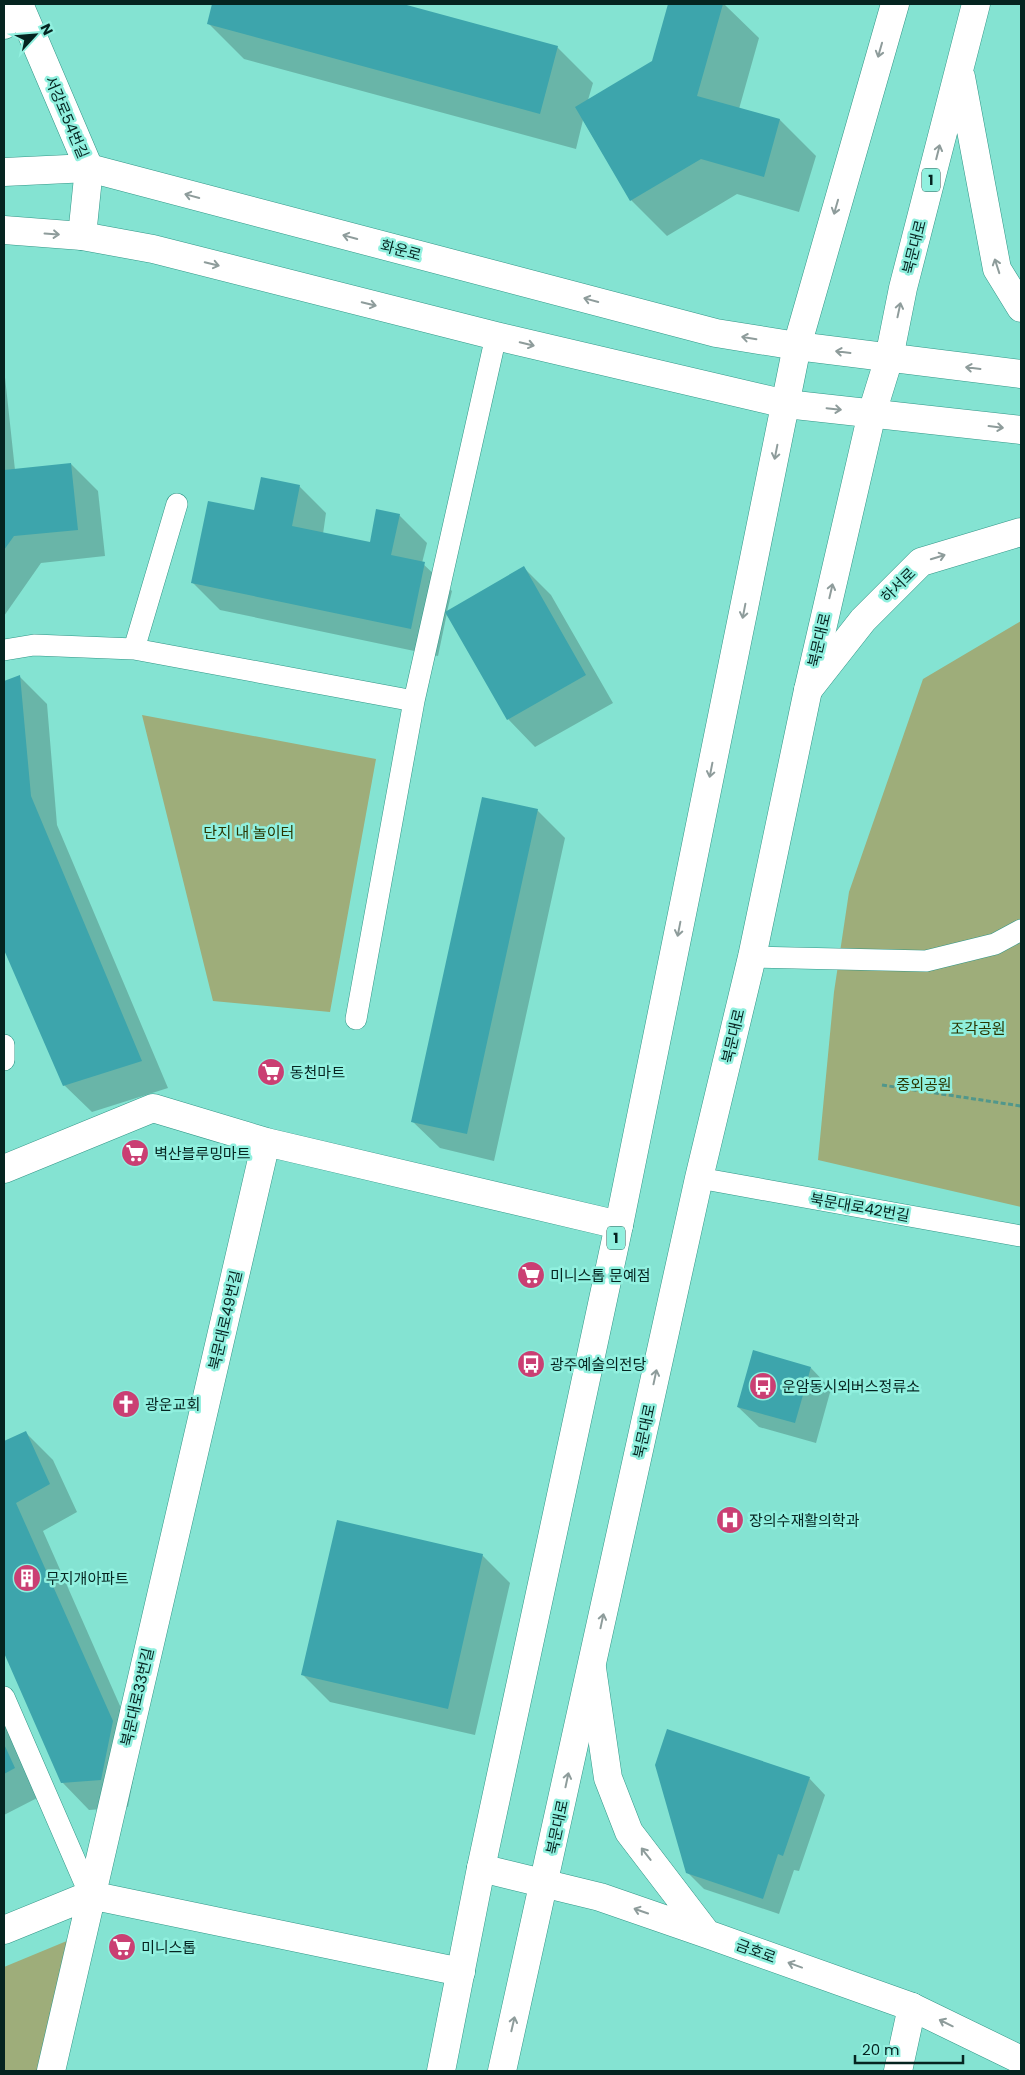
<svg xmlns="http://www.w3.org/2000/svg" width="1025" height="2075" viewBox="0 0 1025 2075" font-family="Poppins,'Noto Sans KR',sans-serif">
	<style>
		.green { fill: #9ead7a }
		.shadow { fill: #0003 }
		.building { fill: #3da5ac }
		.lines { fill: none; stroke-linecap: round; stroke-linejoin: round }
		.service-casing { stroke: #319687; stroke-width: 22 }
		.minor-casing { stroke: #319687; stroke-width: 29 }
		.tertiary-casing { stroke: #319687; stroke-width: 29 }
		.primary-casing { stroke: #319687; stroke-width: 29 }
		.path { stroke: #51978b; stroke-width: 3; stroke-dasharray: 5 2.5; stroke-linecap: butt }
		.service { stroke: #fff; stroke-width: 21 }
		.minor { stroke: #fff; stroke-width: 28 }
		.tertiary { stroke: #fff; stroke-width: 28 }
		.primary { stroke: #fff; stroke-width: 28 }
		.oneway { stroke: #8e9c9b }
		.labels { text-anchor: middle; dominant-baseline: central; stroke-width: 5; stroke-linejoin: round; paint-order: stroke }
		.shield { fill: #91f0df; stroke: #2f6159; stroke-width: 1 }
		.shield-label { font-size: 14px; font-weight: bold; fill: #052420 }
		.street-label { font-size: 15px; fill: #052420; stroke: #91f0df }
		.park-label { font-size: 15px; fill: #2a3501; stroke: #91f0df }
		.poi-label { font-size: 15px; fill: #052420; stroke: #91f0df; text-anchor: start }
	</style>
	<rect width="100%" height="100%" fill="#84e3d2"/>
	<path class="green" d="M1021 621V1207L818 1160 834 992 849 892 923 679Z
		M142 715 376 759 330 1012 213 1001Z
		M74 1938 41 2071H4V1967Z"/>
	<path class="shadow" d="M213 4H398L557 47 593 83 588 100 653 62 670 4H724L759 38 739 109 780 120 816 156 799 212 737 194 667 236 631 200 583 120 576 149 244 59 208 23Z
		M4 368 15 470 71 464 98 491 105 556 41 563 4 616Z
		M299 486 326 513 323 534 371 544 399 515 427 543 422 563 452 591 447 612 524 568 551 595 613 703 535 747 508 719 447 613 438 656 220 610 193 583 255 512Z
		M20 677 47 704 57 825 168 1088 92 1112 64 1085 4 946V682Z
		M537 810 565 838 494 1161 440 1148 412 1121Z
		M811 1368 831 1389 816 1443 759 1427 738 1407Z
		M25 1432 53 1460 77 1512 43 1531 139 1749 128 1807 89 1810 62 1782 4 1650V1443Z
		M482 1555 510 1583 475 1735 330 1702 302 1674Z
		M4 1716 41 1796 4 1815Z
		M809 1778 825 1795 799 1871 794 1870 779 1914 704 1889 687 1872Z"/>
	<path class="building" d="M212 4H403L558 46 540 114 207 24Z
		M668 4H723L697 96 780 119 764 177 701 159 630 201 575 107 652 61Z
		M71 463 78 530 14 536 4 550V470Z
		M261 477 300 485 292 526 370 542 376 509 400 514 391 555 425 562 411 629 191 583 208 501 254 510Z
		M524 566 586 675 507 720 445 612Z
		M20 675 31 796 142 1061 63 1086 4 950V681Z
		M482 797 538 809 467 1134 411 1122Z
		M753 1350 811 1367 795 1423 737 1407Z
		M26 1431 50 1484 16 1503 113 1721 101 1780 61 1783 4 1653V1441Z
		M337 1520 483 1554 448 1709 301 1675Z
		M667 1729 810 1777 783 1856 778 1854 763 1899 686 1873 655 1765Z
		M4 1744 15 1768 4 1774Z"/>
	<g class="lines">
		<g class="service-casing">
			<path id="service" d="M134 649 177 504
				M4 650 34 645 134 649 414 701
				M752 957 926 961 995 944 1021 930
				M356 1019 414 701 496 336
				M4 1045V1060
				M699 1178 1021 1236
				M4 1697 90 1895"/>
		</g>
		<g class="minor-casing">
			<path id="minor" d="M19 4 89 168 82 236
				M4 1169 153 1108 266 1142 619 1225
				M4 1930 90 1895 461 1972
				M51 2071 266 1142
				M898 2071 912 2007"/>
		</g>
		<g class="tertiary-casing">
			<path id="tertiary" d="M4 25 10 4
				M4 172 89 168 716 333 797 346 1021 374
				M4 230 82 236 153 249 496 336 786 404 1021 430
				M808 690 863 620 921 562 1021 532
				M592 1668 608 1778 629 1832 707 1934
				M481 1868 600 1897 707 1934 912 2007 1021 2060"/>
		</g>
		<g class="primary-casing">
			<path id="primary" d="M961 77 997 269 1021 308
				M441 2071 481 1868 619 1225 797 346 895 4
				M502 2071 699 1178 752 957 808 690 872 413 889 358 903 288 976 4"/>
		</g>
		<path class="path" d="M882 1085 1021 1106"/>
		<use href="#service" class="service"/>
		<use href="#minor" class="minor"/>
		<use href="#tertiary" class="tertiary"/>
		<use href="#primary" class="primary"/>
	</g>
	<defs><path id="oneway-shaft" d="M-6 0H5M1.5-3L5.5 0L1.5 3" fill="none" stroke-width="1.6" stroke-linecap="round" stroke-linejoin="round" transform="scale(1.25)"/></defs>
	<g class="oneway">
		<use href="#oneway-shaft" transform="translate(880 50) rotate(106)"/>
		<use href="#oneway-shaft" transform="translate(938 152) rotate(-76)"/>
		<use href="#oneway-shaft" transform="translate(192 196) rotate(-165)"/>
		<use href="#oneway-shaft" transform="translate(836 207) rotate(106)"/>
		<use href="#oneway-shaft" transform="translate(52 234) rotate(4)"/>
		<use href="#oneway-shaft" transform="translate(350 237) rotate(-165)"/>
		<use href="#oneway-shaft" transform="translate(212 264) rotate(14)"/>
		<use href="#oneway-shaft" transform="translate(997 266) rotate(-108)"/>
		<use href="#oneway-shaft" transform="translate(591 300) rotate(-165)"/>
		<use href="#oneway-shaft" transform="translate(369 304) rotate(14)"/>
		<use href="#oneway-shaft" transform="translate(899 310) rotate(-78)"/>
		<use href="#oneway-shaft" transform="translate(749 338) rotate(-171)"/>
		<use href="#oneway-shaft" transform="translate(527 344) rotate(13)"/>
		<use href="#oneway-shaft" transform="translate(843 352) rotate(-173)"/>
		<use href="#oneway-shaft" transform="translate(973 368) rotate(-173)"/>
		<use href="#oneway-shaft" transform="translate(834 409) rotate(6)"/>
		<use href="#oneway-shaft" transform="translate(996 427) rotate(7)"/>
		<use href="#oneway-shaft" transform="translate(776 452) rotate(101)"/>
		<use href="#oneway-shaft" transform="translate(938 557) rotate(-17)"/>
		<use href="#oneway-shaft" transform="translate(831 591) rotate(-77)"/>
		<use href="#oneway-shaft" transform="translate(744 611) rotate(101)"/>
		<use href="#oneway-shaft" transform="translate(711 770) rotate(101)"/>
		<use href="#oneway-shaft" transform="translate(679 929) rotate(101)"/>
		<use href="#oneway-shaft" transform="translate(655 1377) rotate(-78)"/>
		<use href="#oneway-shaft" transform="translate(602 1621) rotate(-78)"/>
		<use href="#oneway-shaft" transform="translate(567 1780) rotate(-78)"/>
		<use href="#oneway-shaft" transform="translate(646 1854) rotate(-128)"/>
		<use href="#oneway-shaft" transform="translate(641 1911) rotate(-161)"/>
		<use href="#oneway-shaft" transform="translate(795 1965) rotate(-160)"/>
		<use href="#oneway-shaft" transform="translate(946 2023) rotate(-154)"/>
		<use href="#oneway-shaft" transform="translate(513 2024) rotate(-77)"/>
	</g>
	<defs>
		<g id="supermarket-disc" transform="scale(1.4375)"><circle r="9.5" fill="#ca3f73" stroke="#91f0df"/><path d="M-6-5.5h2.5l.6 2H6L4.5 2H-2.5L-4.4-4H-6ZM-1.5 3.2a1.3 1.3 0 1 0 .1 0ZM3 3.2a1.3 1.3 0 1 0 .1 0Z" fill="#fff"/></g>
		<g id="bus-disc" transform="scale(1.4375)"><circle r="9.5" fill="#ca3f73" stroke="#91f0df"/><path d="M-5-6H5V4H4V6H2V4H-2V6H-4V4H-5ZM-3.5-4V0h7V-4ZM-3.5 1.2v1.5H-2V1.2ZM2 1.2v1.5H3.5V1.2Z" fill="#fff"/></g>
		<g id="church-disc" transform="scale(1.4375)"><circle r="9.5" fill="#ca3f73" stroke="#91f0df"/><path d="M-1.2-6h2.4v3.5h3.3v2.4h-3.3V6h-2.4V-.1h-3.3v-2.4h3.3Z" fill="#fff"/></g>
		<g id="hospital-disc" transform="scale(1.4375)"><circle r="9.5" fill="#ca3f73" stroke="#91f0df"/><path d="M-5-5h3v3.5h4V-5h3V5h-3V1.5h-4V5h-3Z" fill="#fff"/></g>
		<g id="building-disc" transform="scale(1.4375)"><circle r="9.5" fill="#ca3f73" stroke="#91f0df"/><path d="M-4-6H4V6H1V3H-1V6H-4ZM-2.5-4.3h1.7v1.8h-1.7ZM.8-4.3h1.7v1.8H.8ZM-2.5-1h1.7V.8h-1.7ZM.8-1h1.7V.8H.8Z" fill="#fff"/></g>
	</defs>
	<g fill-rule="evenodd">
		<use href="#supermarket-disc" x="271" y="1072"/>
		<use href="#supermarket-disc" x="135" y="1153"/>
		<use href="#supermarket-disc" x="531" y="1275"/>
		<use href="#bus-disc" x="531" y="1364"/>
		<use href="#bus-disc" x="763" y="1386"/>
		<use href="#church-disc" x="126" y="1404"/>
		<use href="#hospital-disc" x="730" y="1520"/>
		<use href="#building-disc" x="27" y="1578"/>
		<use href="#supermarket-disc" x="122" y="1947"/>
	</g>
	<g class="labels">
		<g class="shield">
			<rect x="922" y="168.5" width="18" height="23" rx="4"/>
			<rect x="607" y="1226.5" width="18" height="23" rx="4"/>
		</g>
		<g class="shield-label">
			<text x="931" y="180">1</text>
			<text x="616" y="1238">1</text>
		</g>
		<g class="street-label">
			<text transform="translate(67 117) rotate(67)">서강로54번길</text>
			<text transform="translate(914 247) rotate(-76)">북문대로</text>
			<text transform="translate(401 250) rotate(15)">화운로</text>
			<text transform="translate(898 585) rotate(-45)">하서로</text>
			<text transform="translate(819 640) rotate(-77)">북문대로</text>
			<text transform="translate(733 1036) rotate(-77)">북문대로</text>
			<text transform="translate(860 1207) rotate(10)">북문대로42번길</text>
			<text transform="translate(225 1320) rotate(-77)">북문대로49번길</text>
			<text transform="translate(644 1431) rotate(-78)">북문대로</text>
			<text transform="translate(137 1697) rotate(-77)">북문대로33번길</text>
			<text transform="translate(557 1827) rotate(-78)">북문대로</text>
			<text transform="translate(756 1951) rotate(20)">금호로</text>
		</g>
		<g class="park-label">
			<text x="249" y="832">단지 내 놀이터</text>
			<text x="978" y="1028">조각공원</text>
			<text x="924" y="1084">중외공원</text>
		</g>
		<g class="poi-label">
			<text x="290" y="1072">동천마트</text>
			<text x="154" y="1153">벽산블루밍마트</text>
			<text x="550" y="1275">미니스톱 문예점</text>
			<text x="550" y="1364">광주예술의전당</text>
			<text x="782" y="1386">운암동시외버스정류소</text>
			<text x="145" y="1404">광운교회</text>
			<text x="749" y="1520">장의수재활의학과</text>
			<text x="46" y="1578">무지개아파트</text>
			<text x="141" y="1947">미니스톱</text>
		</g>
	</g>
	<rect width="1025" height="2075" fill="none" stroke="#052420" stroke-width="10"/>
	<g transform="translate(35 35) rotate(64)" stroke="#91f0df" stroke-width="4" paint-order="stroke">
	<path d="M0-4L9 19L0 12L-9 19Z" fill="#052420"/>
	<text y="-8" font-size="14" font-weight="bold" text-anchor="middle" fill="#052420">N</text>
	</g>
	<path d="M855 2055v8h108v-8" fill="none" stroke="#052420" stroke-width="2.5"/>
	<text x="862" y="2055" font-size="15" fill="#052420" stroke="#91f0df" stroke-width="4" paint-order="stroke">20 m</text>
</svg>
